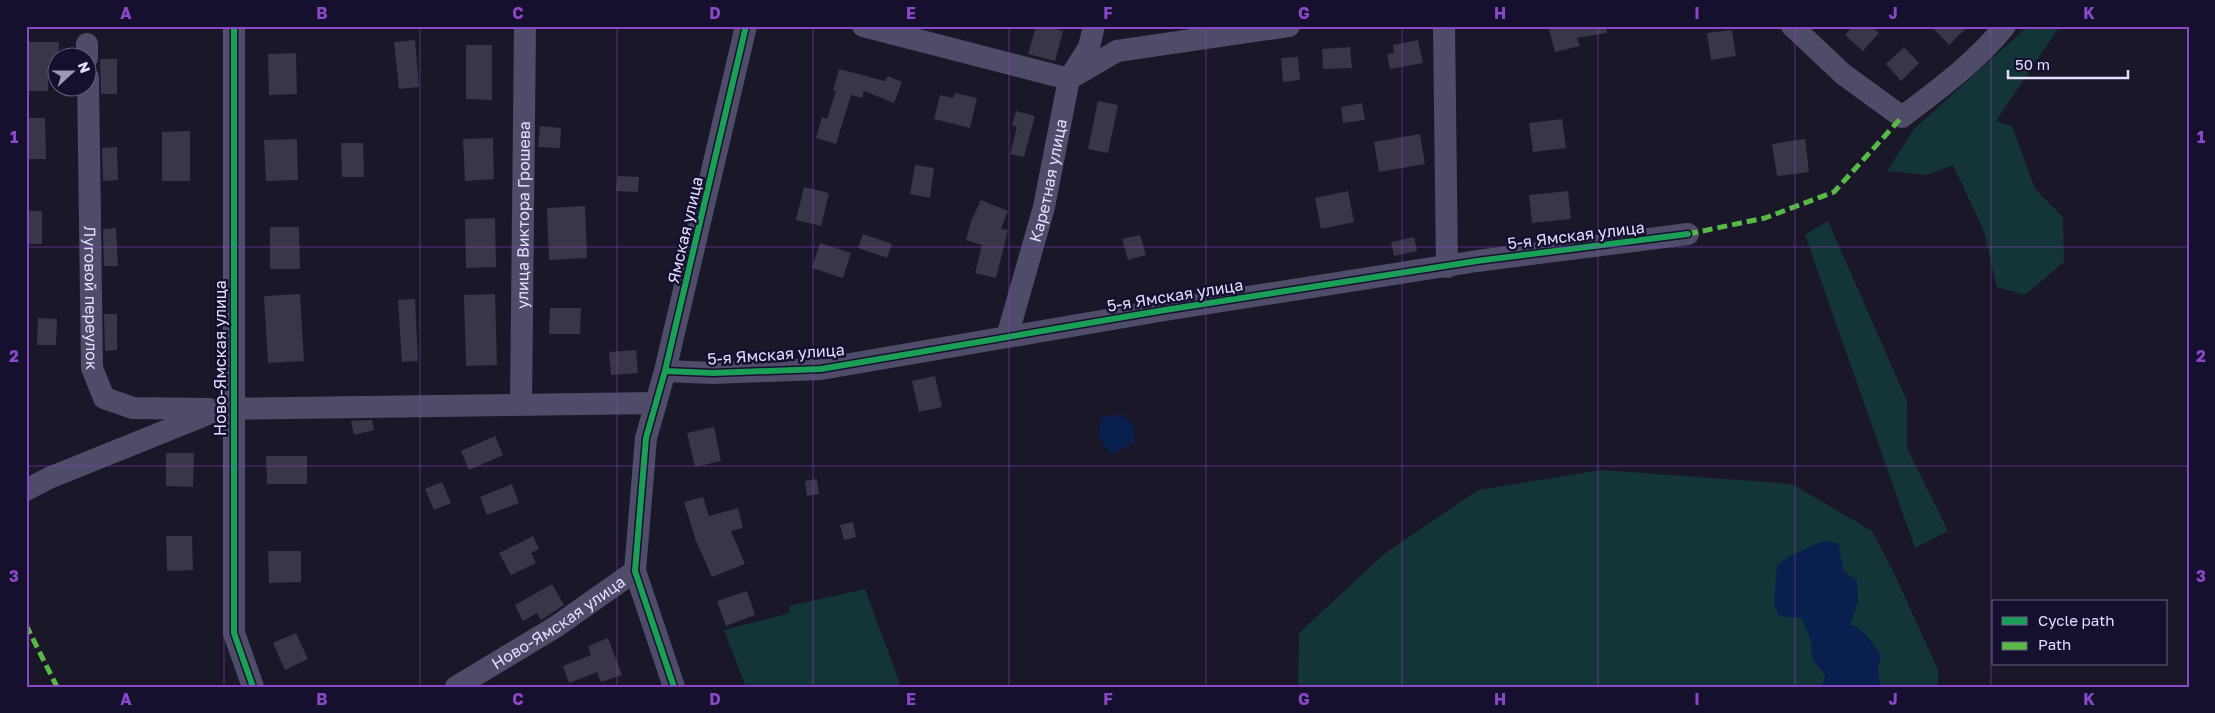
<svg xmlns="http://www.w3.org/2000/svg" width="2215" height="713" viewBox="0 0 2215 713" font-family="'Golos Text',sans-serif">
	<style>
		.green { fill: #143537 }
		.water { fill: #091f4d }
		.building { fill: #3a3649 }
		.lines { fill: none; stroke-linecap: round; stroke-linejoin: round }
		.minor { stroke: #4e4c69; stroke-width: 22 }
		.quiet { stroke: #58b947; stroke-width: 5; stroke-dasharray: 10 5; stroke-linecap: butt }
		.cycleway-casing { stroke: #16102f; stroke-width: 9 }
		.cycleway { stroke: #1a9f57; stroke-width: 6 }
		.grid { fill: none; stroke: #8b47c9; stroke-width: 1; stroke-opacity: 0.55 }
		.labels { text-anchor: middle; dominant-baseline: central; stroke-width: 5; stroke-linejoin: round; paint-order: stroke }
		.street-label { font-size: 16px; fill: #e3deff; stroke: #16102f }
		.neatline { fill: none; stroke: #8b47c9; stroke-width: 2 }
		.grid-label { font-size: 16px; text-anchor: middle; font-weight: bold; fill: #8b47c9 }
	</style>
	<rect width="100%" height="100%" fill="#1a1728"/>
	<path class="green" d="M2028 26H2060L1996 121 2012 126 2035 189 2063 217 2064 262 2025 295 1997 287 1984 231 1953 165 1927 175 1887 171 1914 129Z
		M1828 221 1907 401V448L1948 531 1915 548 1805 235Z
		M1602 470 1792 484 1872 531 1894 573 1938 670V687H1298L1299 633 1384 554 1478 490Z
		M865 589 901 687H746L724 630 790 613 789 606Z"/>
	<path class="water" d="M1122 414 1134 427V443L1111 454 1099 438 1100 418Z
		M1822 541 1838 543 1844 571 1857 581 1858 602 1850 624C1866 631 1872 641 1881 656L1878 666 1880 687H1822L1825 675 1812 659 1811 641 1802 618 1779 616 1774 605 1777 565 1790 556Z"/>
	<path class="building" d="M1036 26H1046L1063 31 1055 61 1028 54Z
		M1548 26H1606L1607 33 1577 38 1580 46 1555 52Z
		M1853 26H1871L1879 33 1863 51 1845 35Z
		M1931 26H1968L1949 45Z
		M1732 30 1736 56 1711 60 1707 33Z
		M415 40 419 87 399 89 394 42Z
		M1418 40 1423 63 1390 69 1387 54 1394 53 1393 45Z
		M26 42H59L58 63H48V91H26Z
		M466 45H492V100L466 99Z
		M1350 47 1352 68 1323 69 1322 49Z
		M1904 47 1919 63 1901 81 1886 64Z
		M296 53 297 94 269 95 268 54Z
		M1298 57 1300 80 1283 82 1281 58Z
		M100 59H117V94H101Z
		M839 69 885 81 888 76 902 82 894 103 864 91 862 98 851 95 836 144 816 138 822 117 827 119 836 91H833Z
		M955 93 977 98 970 128 934 119 940 95 953 98Z
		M1098 101 1118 105 1108 153 1088 149Z
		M1362 103 1365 120 1343 123 1341 107Z
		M1016 111 1035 116 1024 157 1010 154 1017 127 1012 125Z
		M26 118H45L46 159H26Z
		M1562 119 1566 148 1533 152 1529 123Z
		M540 126 561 128 560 148 538 147Z
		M190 131V181H162V132Z
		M1420 134 1425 164 1379 172 1374 142Z
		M493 138 494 179 465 181 463 139Z
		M297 139 298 180 266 181 264 140Z
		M1805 139 1809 172 1777 176 1772 144Z
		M341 143H363L364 177H342Z
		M117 147 118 180 103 181 102 148Z
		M915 165 934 168 930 198 910 194Z
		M618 176 639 177 638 192 616 191Z
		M804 187 829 193 821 226 796 220Z
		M1348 191 1354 222 1321 229 1315 198Z
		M1568 191 1571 219 1532 223 1529 195Z
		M981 200 1008 211 1001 229 1008 230 996 278 975 273 982 245 966 240 971 221Z
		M585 206 587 258 549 260 547 208Z
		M26 211H42V244H26Z
		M495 218 496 267 466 268 465 219Z
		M270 227H299L300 269H270Z
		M116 228 118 266H104L103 229Z
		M863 234 892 244 887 258 858 248Z
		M1140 235 1146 255 1128 260 1122 239Z
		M1414 237 1417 251 1394 256 1391 242Z
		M820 243 851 253 843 278 812 268Z
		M300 294 304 361 268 363 264 296Z
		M495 294 497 365 466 366 464 295Z
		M415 299 418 361 402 362 398 300Z
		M550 308H581L580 334H549Z
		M104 314H117V350L105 351Z
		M38 318 57 319 56 345H37Z
		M636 350 638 373 611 375 609 352Z
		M935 376 942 407 919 412 912 381Z
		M372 420 374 430 354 435 351 421Z
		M714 427 721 461 695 467 687 433Z
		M495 436 503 455 469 470 461 451Z
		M166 453H194L193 487 166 486Z
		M266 456H307V484H267Z
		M817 479 819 494 807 496 805 481Z
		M442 482 451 503 434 510 425 489Z
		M512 484 519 503 487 515 480 497Z
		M703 497 709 516 738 508 743 528 731 531 745 564 712 577 696 541 684 502Z
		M853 522 856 537 844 540 840 525Z
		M166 536H192L193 570 167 571Z
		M533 536 539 549 531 553 536 563 511 575 499 553Z
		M268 551H301V582L269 583Z
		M552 584 564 605 541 620 537 613 523 621 515 605Z
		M747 591 755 615 726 626 717 601Z
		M296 633 308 659 285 670 273 643Z
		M608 638 622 675 601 682 597 672 569 683 563 666 591 655 588 646Z"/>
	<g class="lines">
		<g class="minor">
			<path d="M234 26V633L253 687"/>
			<path d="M863 26 1069 79 1117 51 1289 26"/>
			<path d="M1444 26 1447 267"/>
			<path d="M1792 26 1843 74 1902 117C1939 89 1976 62 2005 26"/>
			<path d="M87 44V58"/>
			<path id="s1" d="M88 78 92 368 104 398 133 408 209 409"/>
			<path id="s2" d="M1007 337 1044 207 1069 79 1089 47 1094 26"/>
			<path d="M665 371 713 373 821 369 1165 310 1477 261 1688 234"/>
			<path id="s3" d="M521 404 525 26"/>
			<path d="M26 490 49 478 220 409 656 403"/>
			<path id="s4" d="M456 687 557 626 635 571"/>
			<path d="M674 687 635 571 646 438 665 371 746 26"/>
		</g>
		<path class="quiet" d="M1688 234 1765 218 1834 192 1902 117
			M26 625 57 687"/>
		<g class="cycleway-casing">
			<path id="cycleway" d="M234 26V633L253 687
				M665 371 713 373 821 369 1165 310 1477 261 1688 234
				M674 687 635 571 646 438 665 371 746 26"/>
		</g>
		<use href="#cycleway" class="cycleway"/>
	</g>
	<path class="grid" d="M224 26V687M420 26V687M617 26V687M813 26V687M1009 26V687M1206 26V687M1402 26V687M1598 26V687M1795 26V687M1991 26V687M26 247H2189M26 466H2189"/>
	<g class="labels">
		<g class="street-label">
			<text stroke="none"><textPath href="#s2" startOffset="162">Каретная улица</textPath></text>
			<text stroke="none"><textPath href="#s3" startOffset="189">улица Виктора Грошева</textPath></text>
			<text transform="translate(685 230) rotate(-77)">Ямская улица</text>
			<text transform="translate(1576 235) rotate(-7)">5-я Ямская улица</text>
			<text transform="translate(1175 295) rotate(-9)">5-я Ямская улица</text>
			<text stroke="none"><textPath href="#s1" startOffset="220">Луговой переулок</textPath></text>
			<text transform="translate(776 354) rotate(-4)">5-я Ямская улица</text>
			<text transform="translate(220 358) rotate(-90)">Ново-Ямская улица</text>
			<text stroke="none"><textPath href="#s4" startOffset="121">Ново-Ямская улица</textPath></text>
		</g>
	</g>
	<rect width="2215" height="713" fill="none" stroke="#16102f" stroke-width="55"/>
	<rect x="1992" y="600" width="175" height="65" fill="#16102f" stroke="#686282"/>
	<rect x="2002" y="617" width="25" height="8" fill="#1a9f57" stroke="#686282"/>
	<text x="2038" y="626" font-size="15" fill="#e3deff">Cycle path</text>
	<rect x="2002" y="642" width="25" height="8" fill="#58b947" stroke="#686282"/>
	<text x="2038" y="650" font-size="15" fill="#e3deff">Path</text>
	<g transform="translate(72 72) rotate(69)"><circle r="24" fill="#16102f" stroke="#686282"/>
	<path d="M0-4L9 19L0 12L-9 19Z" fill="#9d98b4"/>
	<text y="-8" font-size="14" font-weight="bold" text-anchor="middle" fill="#e3deff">N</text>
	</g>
	<path d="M2008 70v8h120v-8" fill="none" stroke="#e3deff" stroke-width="2.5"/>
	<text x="2015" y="70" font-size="15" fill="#e3deff" stroke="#16102f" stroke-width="4" paint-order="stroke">50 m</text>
	<rect x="28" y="28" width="2160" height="658" class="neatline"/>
	<g class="grid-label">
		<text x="126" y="19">A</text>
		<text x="322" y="19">B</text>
		<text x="518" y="19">C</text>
		<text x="715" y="19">D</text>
		<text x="911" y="19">E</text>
		<text x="1108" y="19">F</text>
		<text x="1304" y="19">G</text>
		<text x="1500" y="19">H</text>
		<text x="1697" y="19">I</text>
		<text x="1893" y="19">J</text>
		<text x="2089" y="19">K</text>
		<text x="14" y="143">1</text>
		<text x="2201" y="143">1</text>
		<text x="14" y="362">2</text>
		<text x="2201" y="362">2</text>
		<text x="14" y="582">3</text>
		<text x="2201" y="582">3</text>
		<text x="126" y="705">A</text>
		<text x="322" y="705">B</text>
		<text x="518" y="705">C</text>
		<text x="715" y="705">D</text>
		<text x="911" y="705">E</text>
		<text x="1108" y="705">F</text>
		<text x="1304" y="705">G</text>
		<text x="1500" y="705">H</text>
		<text x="1697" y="705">I</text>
		<text x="1893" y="705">J</text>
		<text x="2089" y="705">K</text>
	</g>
</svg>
